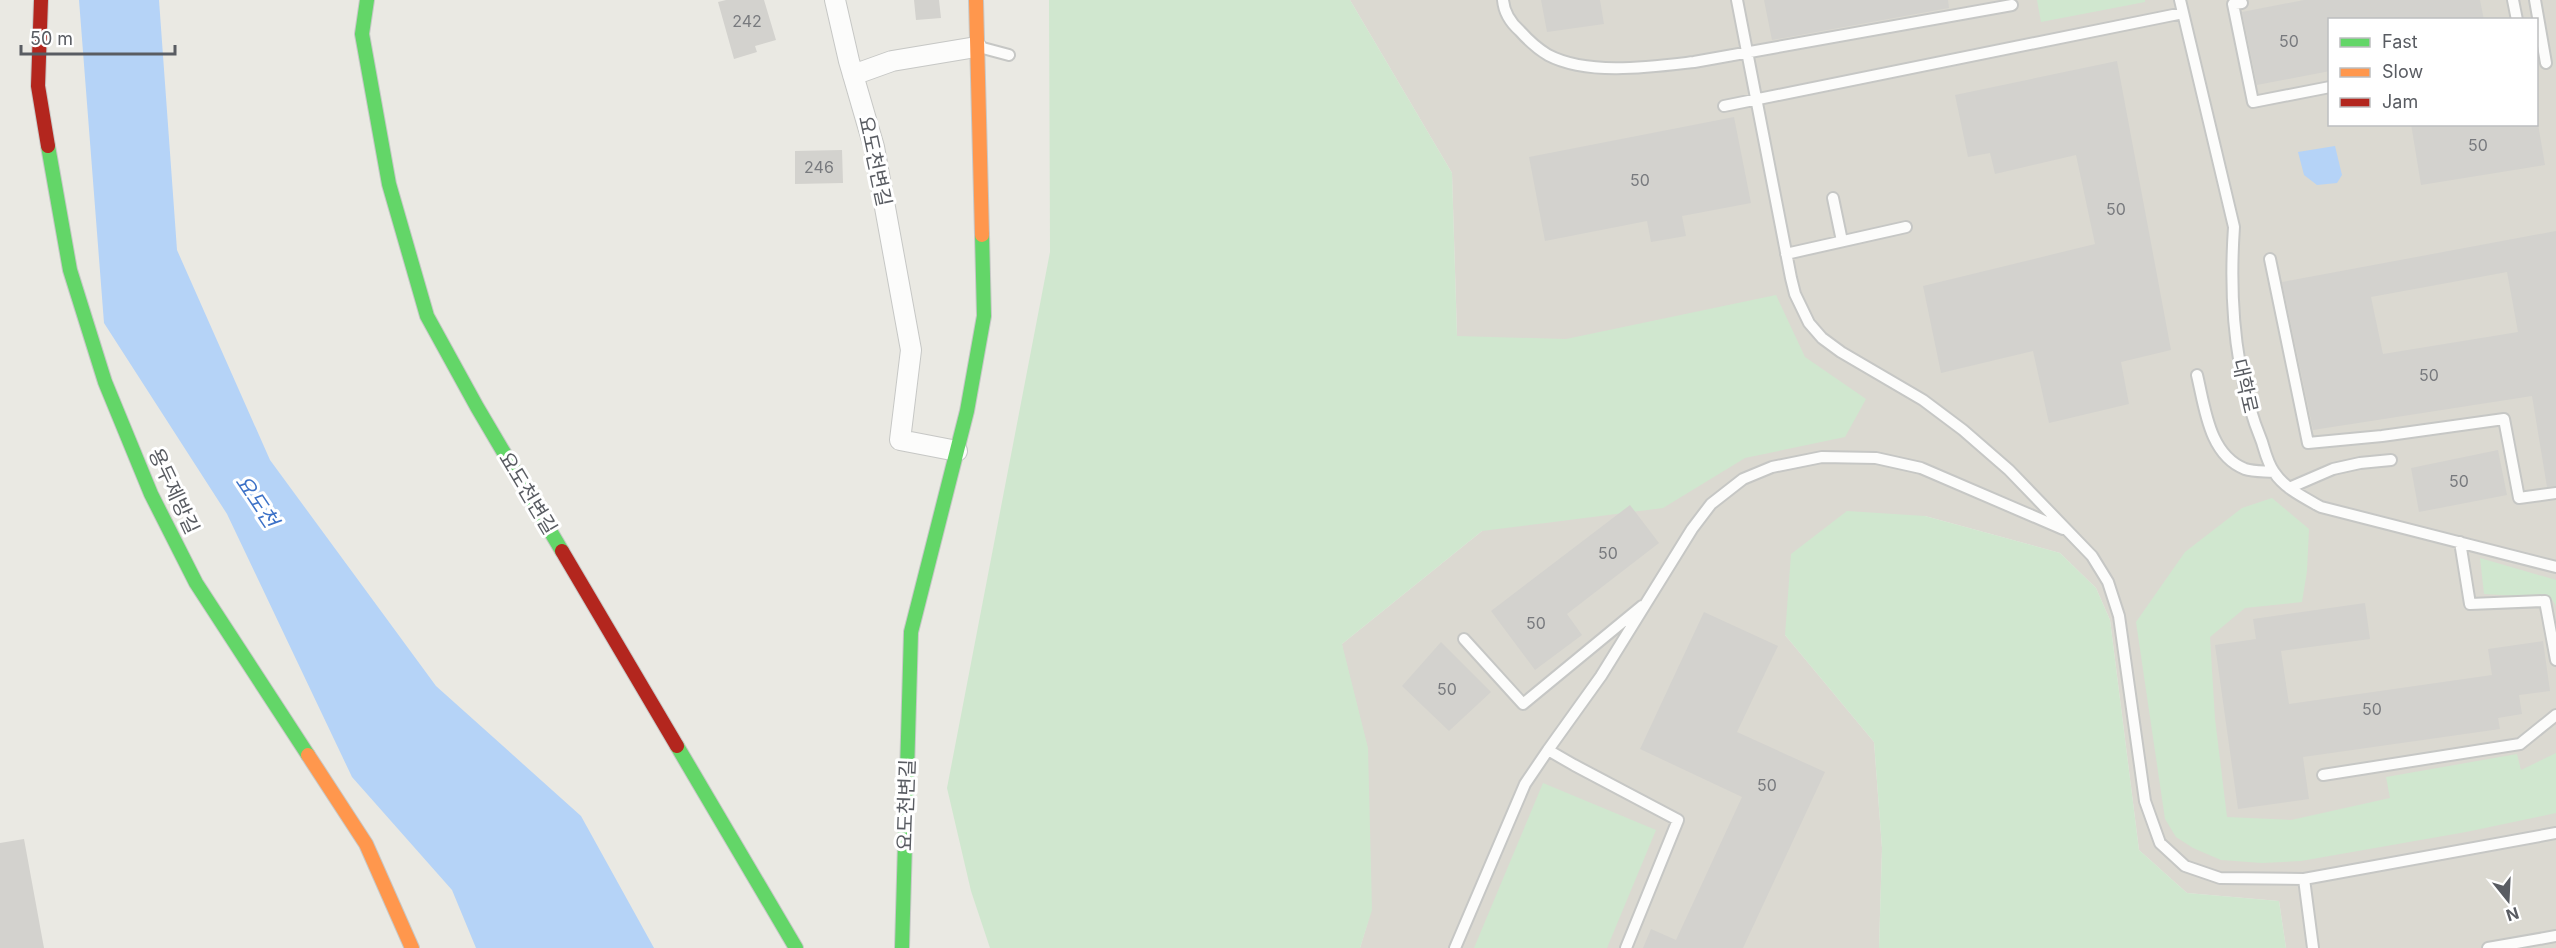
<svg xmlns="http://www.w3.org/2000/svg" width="2556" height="948" viewBox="0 0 2556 948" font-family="Inter,'Noto Sans KR',sans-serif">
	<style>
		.education { fill: #dbd9d1; fill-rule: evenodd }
		.green { fill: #d0e7cf }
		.water { fill: #b5d3f7 }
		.building { fill: #d3d2ce; fill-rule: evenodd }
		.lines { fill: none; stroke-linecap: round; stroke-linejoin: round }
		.lane-casing { stroke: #c6c7c5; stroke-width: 14 }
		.street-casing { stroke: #c6c7c5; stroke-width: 22 }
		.fast-casing { stroke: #c7c8c7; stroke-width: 16 }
		.slow-casing { stroke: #c7c8c7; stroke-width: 16 }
		.jam-casing { stroke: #c7c8c7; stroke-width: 16 }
		.lane { stroke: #fcfcfb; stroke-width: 10 }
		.street { stroke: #fcfcfb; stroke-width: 20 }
		.fast { stroke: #63d668; stroke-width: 14 }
		.slow { stroke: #ff974d; stroke-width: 14 }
		.jam { stroke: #b3261e; stroke-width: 14 }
		.labels { text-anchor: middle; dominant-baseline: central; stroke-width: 6; stroke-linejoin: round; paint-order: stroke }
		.number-label { font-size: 16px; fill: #787a7e }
		.street-label { font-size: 20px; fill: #595c62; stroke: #fff }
		.water-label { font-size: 21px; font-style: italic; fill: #3c71c7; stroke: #fff }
	</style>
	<rect width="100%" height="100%" fill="#eae9e3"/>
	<path class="education" d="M1350 0H2556V948H2286L2279 901 2187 893 2139 850 2110 620 2096 588 2060 553 1925 516 1785 635 1874 742 1882 848 1879 948H1360L1369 918 1342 644 1482 531 1459 398 1452 173ZM2330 20H2536V124H2330Z"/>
	<path class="green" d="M1049 0H1350L1452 173 1457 336 1566 339 1776 295 1805 357 1866 399 1845 437 1745 458 1663 508 1482 531 1342 644 1368 748 1372 910 1360 948H990L971 891 947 788 1050 252Z
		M2037 0H2145V2L2041 22Z
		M2272 498 2309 529 2307 571 2302 602 2245 608 2210 637 2215 719 2227 817 2291 820 2390 798 2386 777 2517 754 2521 770 2556 753V813L2466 832 2301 861 2262 863 2221 860 2193 848 2176 837 2165 819 2136 622 2185 552 2242 508Z
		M1847 511 1925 516 2060 553 2096 588 2110 620 2139 850 2187 893 2279 901 2286 948H1879L1882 848 1874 742 1785 635 1791 554Z
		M2480 558 2556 580V606L2551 598 2484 594Z
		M1543 783 1656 830 1607 948H1474Z"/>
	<path class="water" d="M79 0H159L177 250 270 460 436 686 581 816 654 948H476L452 890 352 777 227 514 104 323Z
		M2335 146 2342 175 2337 183 2317 185 2304 175 2298 152Z"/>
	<path class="building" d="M726 0H764L776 40 755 46 757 52 734 59 718 2Z
		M914 0H939L941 18 916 20Z
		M1541 0H1600L1604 24 1547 32Z
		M1764 0H1948L1949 8 1772 40Z
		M2304 0H2480L2484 20H2330V71L2257 85 2242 12Z
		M2117 61 2171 350 2121 362 2129 404 2049 423 2033 351 1941 373 1923 286 2095 244 2076 155 1995 174 1990 153 1968 157 1955 95Z
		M1734 117 1751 203 1682 216 1686 236 1651 242 1647 221 1545 241 1529 157Z
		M2411 124H2538L2545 165 2421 185Z
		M842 150 843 183 795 184V151Z
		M2556 231V486L2547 487 2532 396 2313 430 2282 282ZM2507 272 2518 332 2383 354 2371 297Z
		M2498 450 2507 495 2419 512 2411 468Z
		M1630 505 1659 543 1567 614 1582 635 1535 670 1491 611Z
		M2365 603 2370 639 2281 651 2289 704 2492 675 2488 649 2543 641 2550 691 2519 695 2522 714 2498 718 2500 729 2303 757 2309 799 2238 809 2215 645 2256 639 2253 619Z
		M1704 612 1778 646 1737 732 1825 772 1743 948H1643L1651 929 1676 940 1742 797 1640 749Z
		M1441 642 1491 692 1449 731 1402 686Z
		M24 839 44 948H0V843Z"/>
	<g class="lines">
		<g class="lane-casing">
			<path id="lane" d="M1503 0C1504 12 1511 23 1520 31 1528 40 1538 49 1548 55 1588 76 1651 67 1694 62L2012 5
				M1737 0 1791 278 1795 294 1809 323 1822 338 1841 352 1923 400 1963 430 2009 470 2092 556 2108 582 2119 616 2145 801 2160 843 2185 866 2220 878 2304 879 2556 833
				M2180 0 2234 227C2229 300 2234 374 2262 442 2265 452 2268 464 2274 472 2284 488 2305 498 2321 507L2556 567
				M2513 0 2517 20
				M2535 0 2546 63
				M2242 3 2233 4 2253 102 2330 87
				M979 47 1009 55
				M1724 106 2183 13
				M1833 198 1842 241
				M1786 254 1906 227
				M2270 259 2308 443 2382 436 2504 419 2519 498 2556 493
				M2197 375C2205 408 2209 455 2245 469 2254 472 2265 471 2274 472
				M2289 488 2333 469 2360 463 2391 460
				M2460 542 2470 604 2545 601 2556 660
				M1464 639 1523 704 1642 606
				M2323 775 2520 744 2556 715
				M2304 879 2313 948
				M1455 948 1525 784 1548 750
				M1626 948 1678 820 1574 765 1548 750 1601 676 1692 529 1711 504 1743 479 1772 467 1822 457 1876 458 1921 468 2063 529
				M2488 948 2556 936"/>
		</g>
		<g class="street-casing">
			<path id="street" d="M835 0 849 61 874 147 911 350 900 440 957 451
				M853 75 892 61 976 47"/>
		</g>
		<g class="fast-casing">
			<path id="fast" d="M367 0 362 34 389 184 427 316 477 407 562 551
				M48 146 70 270 105 382 151 494 196 583 308 755
				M677 746 796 948
				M902 948 911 632 967 411 984 316 982 235"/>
		</g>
		<g class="slow-casing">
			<path id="slow" d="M976 0 982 235
				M308 755 366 844 412 948"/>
		</g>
		<g class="jam-casing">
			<path id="jam" d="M41 0 38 86 48 146
				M562 551 677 746"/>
		</g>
		<use href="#lane" class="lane"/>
		<use href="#street" class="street"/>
		<use href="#fast" class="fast"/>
		<use href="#slow" class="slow"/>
		<use href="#jam" class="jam"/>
	</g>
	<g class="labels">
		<g class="number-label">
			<text x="747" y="21">242</text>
			<text x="2289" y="41">50</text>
			<text x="2478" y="145">50</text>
			<text x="819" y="167">246</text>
			<text x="1640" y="180">50</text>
			<text x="2116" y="209">50</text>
			<text x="2429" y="375">50</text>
			<text x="2459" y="481">50</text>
			<text x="1608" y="553">50</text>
			<text x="1536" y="623">50</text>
			<text x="1447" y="689">50</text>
			<text x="2372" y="709">50</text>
			<text x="1767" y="785">50</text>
		</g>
		<g class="street-label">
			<text transform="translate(875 161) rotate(78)">요도천변길</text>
			<text transform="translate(2245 386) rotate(77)">대학로</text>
			<text transform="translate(174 491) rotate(65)">용두제방길</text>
			<text transform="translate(528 493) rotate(59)">요도천변길</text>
			<text transform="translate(906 805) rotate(-88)">요도천변길</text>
		</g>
		<g class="water-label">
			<text transform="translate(257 501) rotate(56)">요도천</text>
		</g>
	</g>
	<rect x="2328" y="18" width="210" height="108" fill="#ffffff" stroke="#bdbec0" stroke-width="1.5"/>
	<rect x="2340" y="38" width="30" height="9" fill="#63d668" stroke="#bdbec0" stroke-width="1.5"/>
	<text x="2382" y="48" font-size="18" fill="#595c62">Fast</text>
	<rect x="2340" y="68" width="30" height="9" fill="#ff974d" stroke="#bdbec0" stroke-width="1.5"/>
	<text x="2382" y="78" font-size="18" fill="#595c62">Slow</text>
	<rect x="2340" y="98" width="30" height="9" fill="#b3261e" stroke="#bdbec0" stroke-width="1.5"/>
	<text x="2382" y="108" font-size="18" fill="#595c62">Jam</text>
	<g transform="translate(2508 900) rotate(162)" stroke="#ffffff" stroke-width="4.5" paint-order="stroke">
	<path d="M0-4.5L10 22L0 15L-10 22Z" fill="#595c62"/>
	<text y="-9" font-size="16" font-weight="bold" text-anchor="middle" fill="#595c62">N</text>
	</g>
	<path d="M21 45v9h154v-9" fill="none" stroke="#595c62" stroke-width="3"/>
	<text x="30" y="45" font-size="18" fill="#595c62" stroke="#ffffff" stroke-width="4.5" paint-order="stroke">50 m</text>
</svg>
